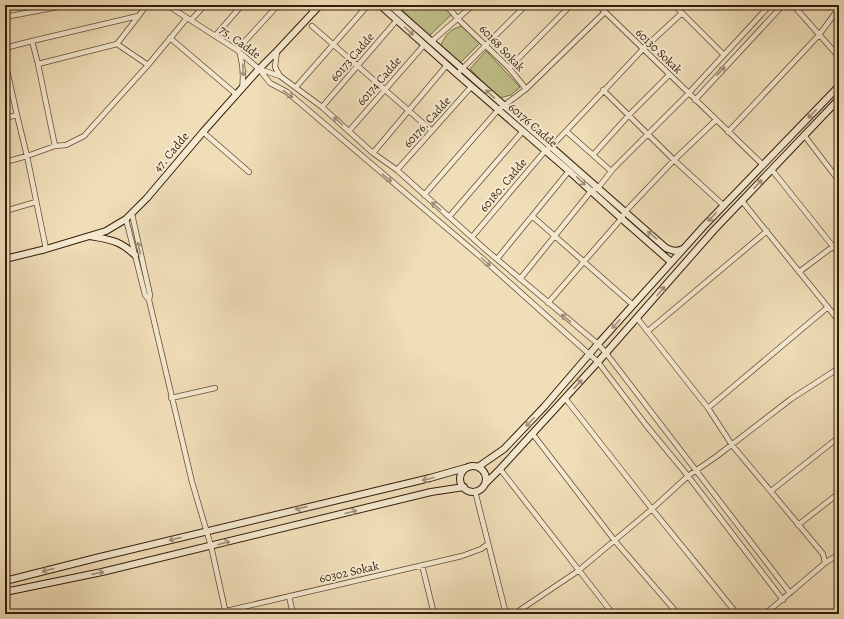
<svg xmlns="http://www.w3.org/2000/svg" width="844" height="619" viewBox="0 0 844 619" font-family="Alegreya,serif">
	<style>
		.green { fill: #c0c08a; stroke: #7a6e4a }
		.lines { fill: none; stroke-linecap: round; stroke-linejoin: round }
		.street-casing { stroke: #644c36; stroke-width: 6 }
		.secondary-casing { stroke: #351c0b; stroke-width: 8 }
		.street { stroke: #f5ead1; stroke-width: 4.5 }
		.secondary { stroke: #f5ead1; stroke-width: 6 }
		.oneway { stroke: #9f8d78 }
		.labels { text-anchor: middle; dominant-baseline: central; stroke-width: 4; stroke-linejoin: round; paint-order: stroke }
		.street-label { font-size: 12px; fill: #351c0b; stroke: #f5ead1 }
	</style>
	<rect width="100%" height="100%" fill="#f0deb8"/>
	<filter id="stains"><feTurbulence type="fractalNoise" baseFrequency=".005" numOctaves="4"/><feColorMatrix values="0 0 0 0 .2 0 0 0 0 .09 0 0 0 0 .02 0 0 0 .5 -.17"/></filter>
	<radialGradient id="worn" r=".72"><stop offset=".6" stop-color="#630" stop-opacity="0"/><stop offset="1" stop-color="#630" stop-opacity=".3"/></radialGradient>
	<path class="green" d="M397 5H443L452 14 429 36Z
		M462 26 480 43 460 63 440 46C447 34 448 30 462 26Z
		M486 51 520 87 511 95 499 98 470 69Z"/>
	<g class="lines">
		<g class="street-casing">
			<path id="street" d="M167 5 237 50 259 69 270 83 287 92 483 259 598 362 646 425 688 476 783 600
				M307 5 314 11
				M446 5 458 19 509 68 526 89
				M598 5 763 165
				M674 5 724 55
				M793 5 839 57
				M5 17 68 5
				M191 20 205 5
				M312 26 432 131
				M215 36 242 5
				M170 38 237 95
				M32 41 138 16
				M431 42 473 5
				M117 44 148 65
				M5 48 32 41 38 64 55 146
				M237 50 278 5
				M239 51C243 64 244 75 242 89
				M277 51 275 67 280 76
				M5 61 17 115 27 156 46 249
				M38 64 117 44 147 5
				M509 68 571 5
				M259 69 280 76 322 107 373 153 397 170 486 250 598 344 606 353 790 593
				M457 74 526 5
				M296 87 368 5
				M603 90 674 160 723 205
				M695 100 783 5
				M322 107 397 20
				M5 118 17 115
				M349 131 424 45
				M566 131 611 171
				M203 132 249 172
				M728 132 819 35 839 8
				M804 135 839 181
				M373 153 447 65
				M593 155 629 115 669 75
				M5 162 27 156 55 146 66 145 84 136 148 65 187 18
				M397 170 471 87
				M772 170 839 254
				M424 195 498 110 526 89 605 12
				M742 201 839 321
				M5 211 36 202
				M132 214 150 295 149 300
				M532 216 633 305
				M449 217 523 131
				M126 219 145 295 149 300 192 482 211 546 226 614
				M472 237 545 151 551 147 643 49 682 13
				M497 259 569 171
				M799 272 839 242
				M520 279 591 191 598 188 613 169 687 95 770 5
				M548 303 621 219 625 212 674 160 716 120
				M637 318 708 408 732 445 823 554 825 563 765 614
				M648 331 767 231
				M171 398 215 388
				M565 398 652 509 737 614
				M708 408 828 307
				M532 433 615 541 678 614
				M500 469 613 614
				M475 491 506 614
				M771 491 839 437
				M798 525 839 493
				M825 563 839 554
				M422 565 434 614
				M289 596 293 614
				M213 614 462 556 481 549 488 544
				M514 614 578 571 652 509 688 476 717 456 791 399 839 368"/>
		</g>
		<g class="secondary-casing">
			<path id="secondary" d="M380 5 457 74 569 171 622 219 671 262
				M390 5 666 248C673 251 676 252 683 249
				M90 236C111 240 119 240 135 255
				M5 259 46 249 106 231 126 219 147 198 203 132 259 69 277 51 320 5
				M460 479a13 13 0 1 1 26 0a13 13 0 1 1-26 0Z
				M478 467 504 449 544 407 598 344 704 226 839 86
				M485 484 500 469 598 362 714 230 839 99
				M5 581 100 557 430 478 465 468
				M5 592 102 572 431 492 464 487"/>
		</g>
		<use href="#street" class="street"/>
		<use href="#secondary" class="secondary"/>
	</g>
	<defs><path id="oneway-shaft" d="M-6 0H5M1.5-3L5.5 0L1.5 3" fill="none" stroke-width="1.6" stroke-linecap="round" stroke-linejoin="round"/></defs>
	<g class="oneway">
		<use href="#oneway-shaft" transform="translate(409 31) rotate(42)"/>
		<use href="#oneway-shaft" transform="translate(243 70) rotate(87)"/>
		<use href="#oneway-shaft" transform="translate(721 71) rotate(-47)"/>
		<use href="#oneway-shaft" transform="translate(288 94) rotate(36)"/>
		<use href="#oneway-shaft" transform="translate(490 94) rotate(-139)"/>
		<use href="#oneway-shaft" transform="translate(812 114) rotate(134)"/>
		<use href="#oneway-shaft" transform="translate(338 121) rotate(-138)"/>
		<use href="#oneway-shaft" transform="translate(387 178) rotate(40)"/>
		<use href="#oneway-shaft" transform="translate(581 181) rotate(43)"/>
		<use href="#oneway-shaft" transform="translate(758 184) rotate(-47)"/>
		<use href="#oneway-shaft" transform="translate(436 206) rotate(-139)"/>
		<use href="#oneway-shaft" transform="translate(712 217) rotate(134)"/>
		<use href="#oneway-shaft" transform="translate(652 235) rotate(-139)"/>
		<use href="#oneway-shaft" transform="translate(139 248) rotate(-103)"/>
		<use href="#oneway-shaft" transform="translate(486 262) rotate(42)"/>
		<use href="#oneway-shaft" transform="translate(661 291) rotate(-49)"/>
		<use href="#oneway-shaft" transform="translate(566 318) rotate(-140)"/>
		<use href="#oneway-shaft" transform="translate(616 324) rotate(132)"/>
		<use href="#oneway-shaft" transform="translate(578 384) rotate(-47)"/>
		<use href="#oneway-shaft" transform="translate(530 422) rotate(134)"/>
		<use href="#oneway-shaft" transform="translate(428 479) rotate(166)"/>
		<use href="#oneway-shaft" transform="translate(301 508) rotate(167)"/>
		<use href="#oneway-shaft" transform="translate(351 512) rotate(-14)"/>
		<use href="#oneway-shaft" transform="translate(175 539) rotate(166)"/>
		<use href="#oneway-shaft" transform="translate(224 543) rotate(-14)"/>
		<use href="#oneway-shaft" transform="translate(48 570) rotate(165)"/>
		<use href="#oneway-shaft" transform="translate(98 573) rotate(-12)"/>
	</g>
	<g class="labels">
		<g class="street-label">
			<text transform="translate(240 42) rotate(36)">75. Cadde</text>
			<text transform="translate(502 48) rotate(46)">60168 Sokak</text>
			<text transform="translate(659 51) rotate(44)">60130 Sokak</text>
			<text transform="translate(352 57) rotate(-49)">60173 Cadde</text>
			<text transform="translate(379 81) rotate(-49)">60174 Cadde</text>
			<text transform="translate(427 122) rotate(-48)">60176. Cadde</text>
			<text transform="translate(533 125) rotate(41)">60176 Cadde</text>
			<text transform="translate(171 152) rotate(-50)">47. Cadde</text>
			<text transform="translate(503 185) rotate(-50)">60180. Cadde</text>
			<text transform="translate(349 572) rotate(-13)">60302 Sokak</text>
		</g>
	</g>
	<rect width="844" height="619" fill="none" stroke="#f0deb8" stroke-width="20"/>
	<rect x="6" y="6" width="832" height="607" fill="none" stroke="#351c0b" stroke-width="2"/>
	<rect x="10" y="10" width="824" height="599" fill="none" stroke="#351c0b"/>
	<rect width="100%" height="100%" filter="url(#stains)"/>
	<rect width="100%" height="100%" fill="url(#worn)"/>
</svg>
